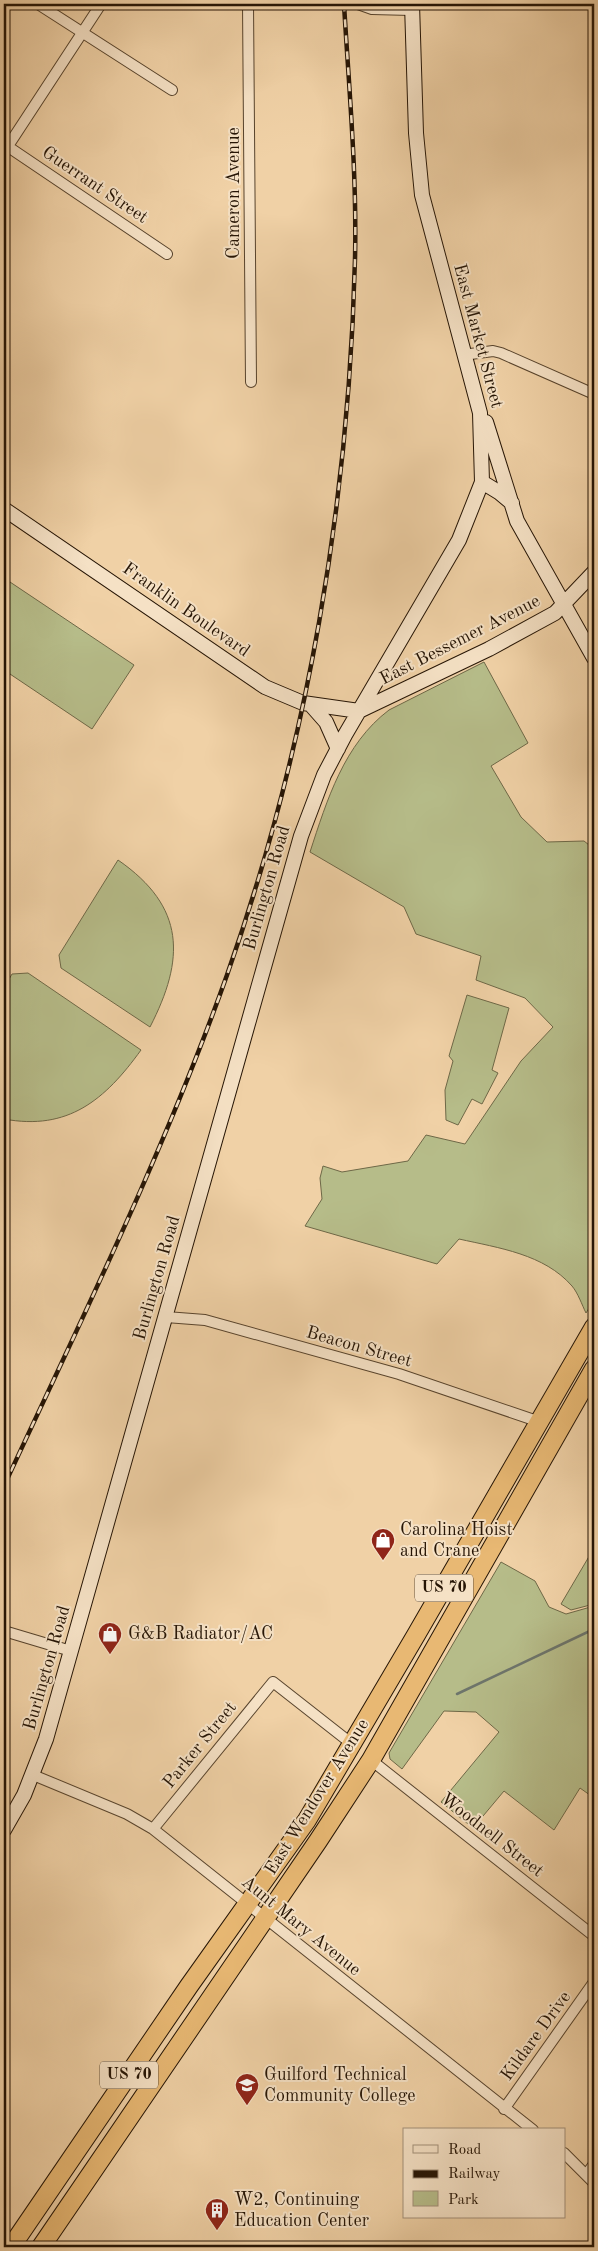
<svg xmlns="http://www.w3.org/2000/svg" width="598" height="2251" viewBox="0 0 598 2251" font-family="'Old Standard TT',serif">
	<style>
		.green { fill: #b6bc89; stroke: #6e6847 }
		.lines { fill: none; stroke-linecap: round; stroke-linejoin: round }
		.stream { stroke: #6d756c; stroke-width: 2.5 }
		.street-casing { stroke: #58442d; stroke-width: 12 }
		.secondary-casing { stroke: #261505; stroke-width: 16 }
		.highway-casing { stroke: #261505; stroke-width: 20 }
		.street { stroke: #f5e1c5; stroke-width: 10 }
		.secondary { stroke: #f5e1c5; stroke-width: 14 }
		.highway { stroke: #e8b873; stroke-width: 18 }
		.rail-casing { stroke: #261505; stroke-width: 4.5 }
		.rail { stroke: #f5e1c5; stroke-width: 2.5; stroke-dasharray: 8; stroke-linecap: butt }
		.labels { text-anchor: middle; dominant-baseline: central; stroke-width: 4; stroke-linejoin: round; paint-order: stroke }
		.shield { fill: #f5e1c5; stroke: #64523f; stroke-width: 1 }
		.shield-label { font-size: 16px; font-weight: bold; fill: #261505 }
		.street-label { font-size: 18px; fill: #261505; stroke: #f5e1c5 }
		.poi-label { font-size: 18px; fill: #261505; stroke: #f5e1c5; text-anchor: start }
	</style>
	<rect width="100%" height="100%" fill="#f0d1a6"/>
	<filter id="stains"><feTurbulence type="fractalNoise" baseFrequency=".004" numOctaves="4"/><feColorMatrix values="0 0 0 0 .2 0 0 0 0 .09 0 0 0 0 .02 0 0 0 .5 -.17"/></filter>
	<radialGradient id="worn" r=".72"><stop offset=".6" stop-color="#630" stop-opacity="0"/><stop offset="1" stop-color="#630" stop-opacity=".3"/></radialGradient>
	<path class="green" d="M10 582 134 665 92 729 4 670V592Z
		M484 662 528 743 491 766 521 817 547 842 584 841 594 849V1300L586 1313C582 1305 578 1293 572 1286 544 1254 499 1248 459 1239L437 1264 305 1226 322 1199 320 1178 323 1166 342 1172 408 1161 426 1135 465 1144 521 1061 553 1027 525 998 476 980 481 956 416 934 404 907 310 852C327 800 344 744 389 710Z
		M118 860C186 907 185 959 150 1027L61 968 59 955Z
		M28 973 141 1050C105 1100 68 1131 4 1119V988L12 974Z
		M467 995 509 1008 492 1070 498 1073 482 1104 472 1099 458 1125 446 1120 445 1090 453 1061 449 1056Z
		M594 1548V1604L571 1610 561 1604Z
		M501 1562 535 1581 549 1607 566 1614 594 1606V1798L580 1788 554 1830 504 1791 473 1828 441 1802 499 1732 476 1712 444 1711 402 1769 390 1759 389 1753Z"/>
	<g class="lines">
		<path class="stream" d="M457 1694 594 1629"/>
		<g class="street-casing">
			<path id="street" d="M38 4 172 90
				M248 4 251 382
				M358 4 372 9 411 10
				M4 144 167 254
				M8 146 101 4
				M463 355 493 351 501 353 594 394
				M166 1317 205 1320 399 1374 540 1422
				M4 1631 71 1651
				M371 1760 594 1936
				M33 1775 127 1814 153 1829 533 2130
				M153 1829 273 1682 352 1744
				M504 2109 594 1982
				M564 2153 594 2183
				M586 2175 594 2164"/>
		</g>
		<g class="secondary-casing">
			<path id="secondary" d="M486 422 517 521 594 658
				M482 482 500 493 512 503
				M4 509 265 687 303 703 359 711
				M311 705 326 722 338 749
				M359 711 489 649 555 613 594 572
				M4 1830 24 1795 46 1739 301 836 324 775 345 735 459 540 482 482 480 413 422 195 416 133 412 4"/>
		</g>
		<g class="highway-casing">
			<path id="highway" d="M11 2247 189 1986 307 1820 416 1635 594 1327
				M41 2247 318 1841 371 1760 594 1369"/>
		</g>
		<use href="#street" class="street"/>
		<use href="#secondary" class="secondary"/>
		<use href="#highway" class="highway"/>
		<g class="rail-casing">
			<path id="rail" d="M4 1486C82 1318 165 1150 227 975 308 746 349 501 355 259 357 174 349 89 344 4"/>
		</g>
		<use href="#rail" class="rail"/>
	</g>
	<defs>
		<g id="shop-pin" transform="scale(1.25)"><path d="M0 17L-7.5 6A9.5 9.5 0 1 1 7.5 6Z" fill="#8f2418" stroke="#f5e1c5"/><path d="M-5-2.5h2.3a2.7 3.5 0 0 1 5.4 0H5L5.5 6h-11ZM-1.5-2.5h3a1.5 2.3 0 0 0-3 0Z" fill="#fff"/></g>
		<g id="university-pin" transform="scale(1.25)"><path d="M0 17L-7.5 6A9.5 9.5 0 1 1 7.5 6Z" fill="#8f2418" stroke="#f5e1c5"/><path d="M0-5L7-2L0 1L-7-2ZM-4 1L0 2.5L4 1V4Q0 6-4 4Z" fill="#fff"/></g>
		<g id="building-pin" transform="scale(1.25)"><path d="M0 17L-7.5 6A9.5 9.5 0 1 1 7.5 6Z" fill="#8f2418" stroke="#f5e1c5"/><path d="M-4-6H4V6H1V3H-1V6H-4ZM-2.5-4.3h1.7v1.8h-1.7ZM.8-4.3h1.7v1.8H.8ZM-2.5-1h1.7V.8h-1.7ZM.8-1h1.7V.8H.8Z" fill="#fff"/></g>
	</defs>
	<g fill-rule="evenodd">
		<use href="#shop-pin" x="383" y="1540"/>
		<use href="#shop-pin" x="110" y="1634"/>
		<use href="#university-pin" x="247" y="2085"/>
		<use href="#building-pin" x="217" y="2210"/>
	</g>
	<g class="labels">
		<g class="shield">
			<rect x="415" y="1574.5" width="58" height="27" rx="4"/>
			<rect x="100" y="2061.5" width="58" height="27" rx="4"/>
		</g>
		<g class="shield-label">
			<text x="444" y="1588">US 70</text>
			<text x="129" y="2075">US 70</text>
		</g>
		<g class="street-label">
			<text transform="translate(95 185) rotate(34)">Guerrant Street</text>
			<text transform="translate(234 193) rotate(-90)">Cameron Avenue</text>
			<text transform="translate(478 336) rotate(75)">East Market Street</text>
			<text transform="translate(186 610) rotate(35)">Franklin Boulevard</text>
			<text transform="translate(460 640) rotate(-27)">East Bessemer Avenue</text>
			<text transform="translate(267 888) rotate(-74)">Burlington Road</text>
			<text transform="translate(157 1278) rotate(-74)">Burlington Road</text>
			<text transform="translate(359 1347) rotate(16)">Beacon Street</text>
			<text transform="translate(47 1668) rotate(-74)">Burlington Road</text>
			<text transform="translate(200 1745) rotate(-51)">Parker Street</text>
			<text transform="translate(317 1797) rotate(-58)">East Wendover Avenue</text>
			<text transform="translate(492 1835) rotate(38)">Woodnell Street</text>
			<text transform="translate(301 1926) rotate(39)">Aunt Mary Avenue</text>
			<text transform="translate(536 2036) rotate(-54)">Kildare Drive</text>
		</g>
		<g class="poi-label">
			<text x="400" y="1530">Carolina Hoist<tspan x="400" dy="21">and Crane</tspan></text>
			<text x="128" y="1634">G&amp;B Radiator/AC</text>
			<text x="264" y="2075">Guilford Technical<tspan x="264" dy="21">Community College</tspan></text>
			<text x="234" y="2200">W2, Continuing<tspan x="234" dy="21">Education Center</tspan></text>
		</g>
	</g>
	<rect width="598" height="2251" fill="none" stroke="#f0d1a6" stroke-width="20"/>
	<rect x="5" y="5" width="588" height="2241" fill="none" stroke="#261505" stroke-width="2.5"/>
	<rect x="10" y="10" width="578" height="2231" fill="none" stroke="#261505"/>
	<rect x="403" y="2128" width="162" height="90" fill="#f5e1c5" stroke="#a28f78"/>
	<rect x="413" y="2145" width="25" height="8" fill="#f5e1c5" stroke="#a28f78"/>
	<text x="448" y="2154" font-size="15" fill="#261505">Road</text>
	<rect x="413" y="2170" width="25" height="8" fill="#261505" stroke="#a28f78"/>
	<text x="448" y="2178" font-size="15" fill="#261505">Railway</text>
	<rect x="413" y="2191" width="25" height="15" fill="#b6bc89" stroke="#a28f78"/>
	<text x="448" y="2204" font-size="15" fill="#261505">Park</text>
	<rect width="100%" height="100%" filter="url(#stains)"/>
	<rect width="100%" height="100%" fill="url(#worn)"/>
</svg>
